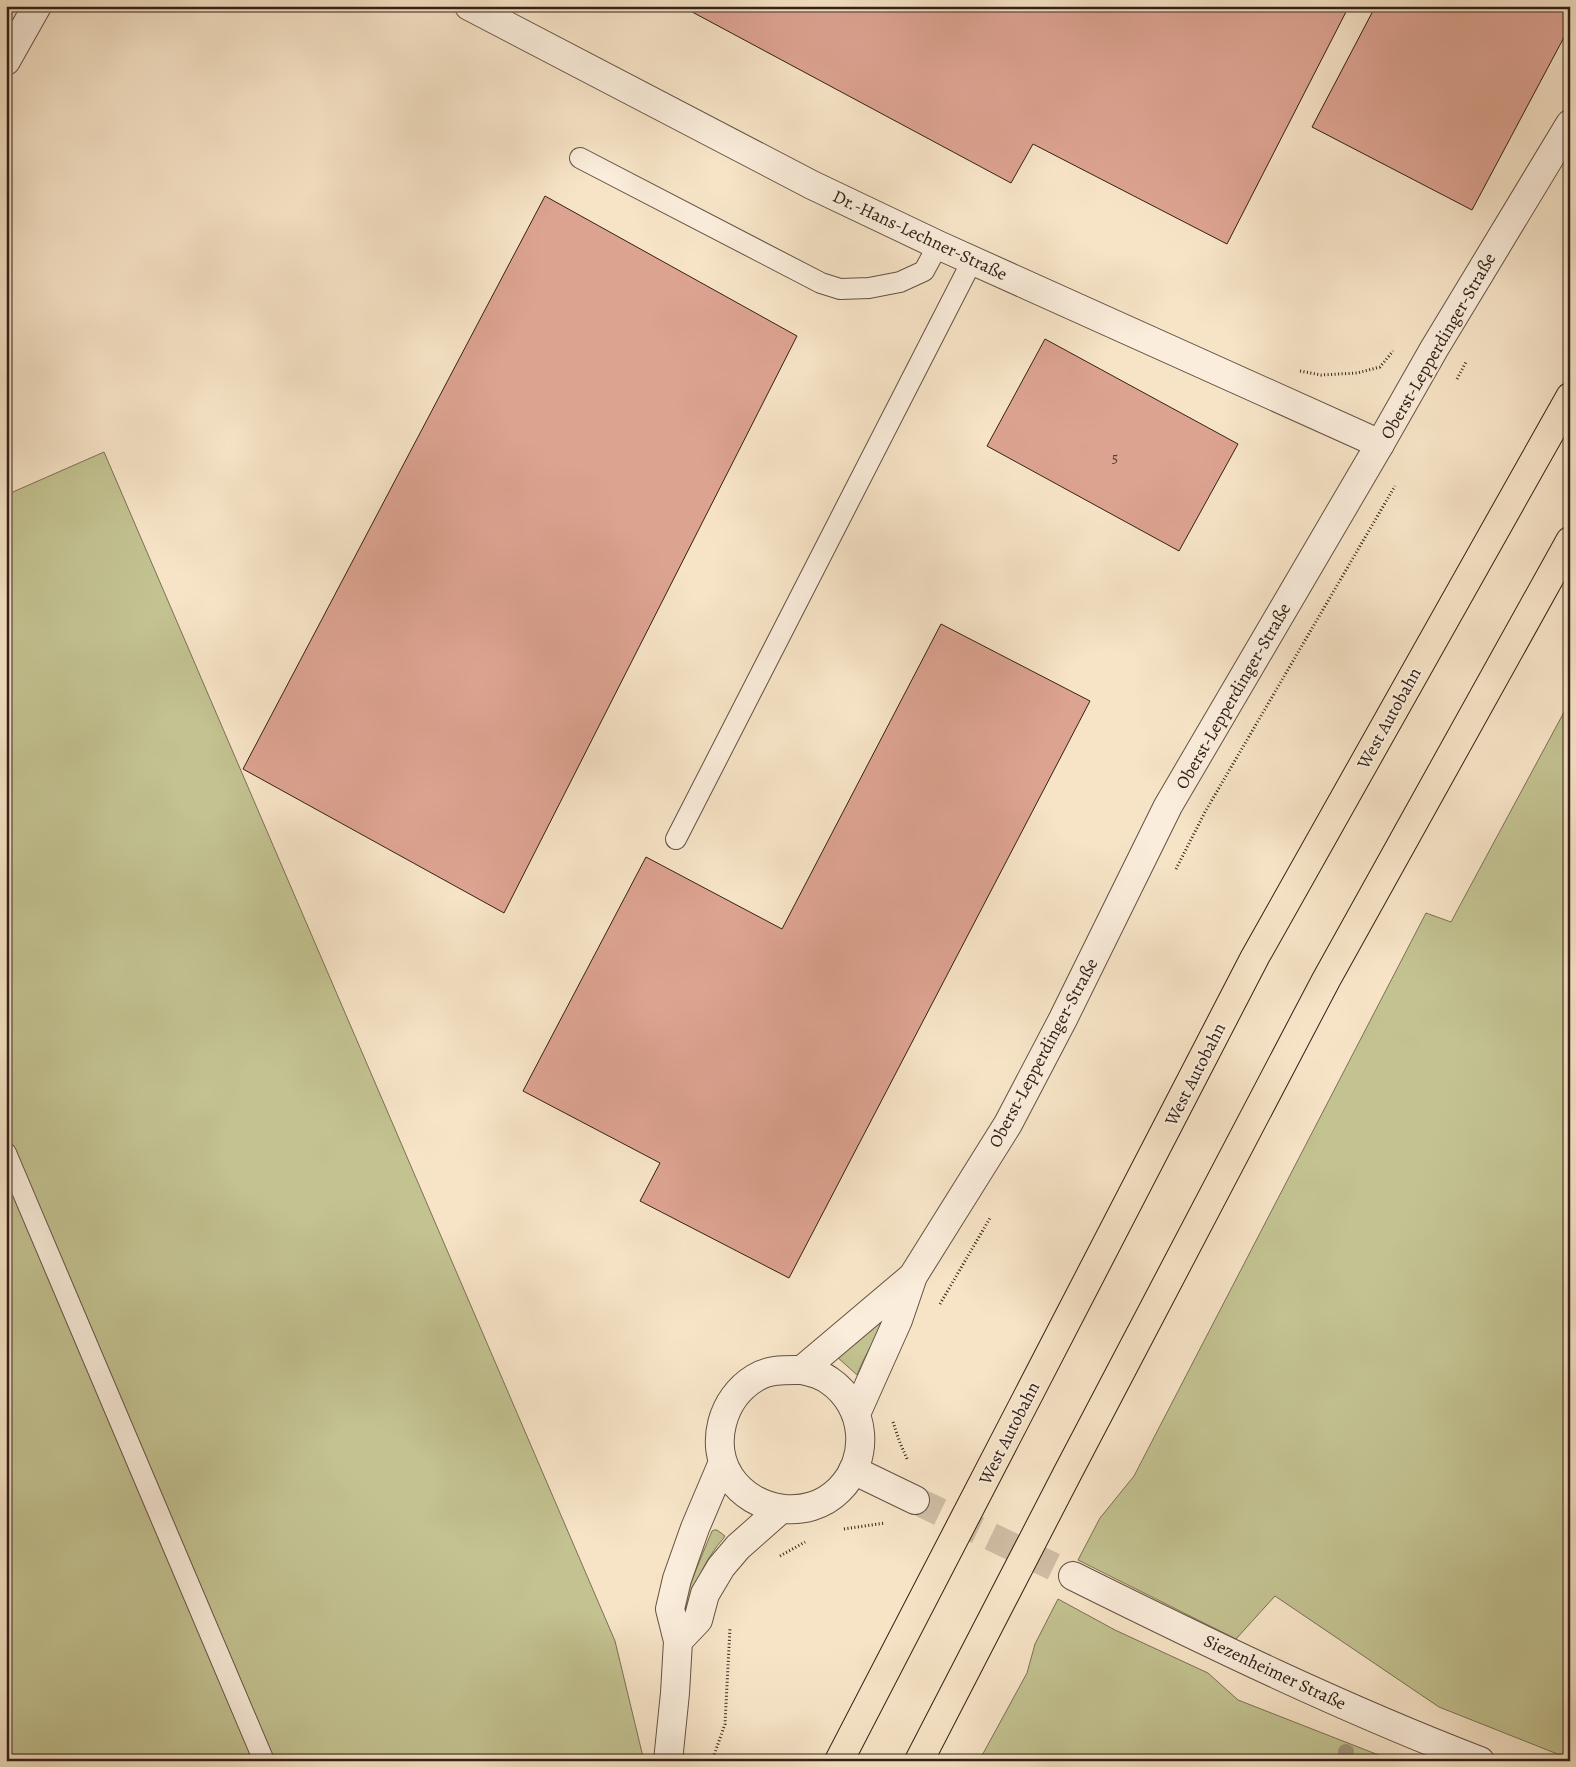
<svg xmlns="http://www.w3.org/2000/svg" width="1576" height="1767" viewBox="0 0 1576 1767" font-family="Alegreya,serif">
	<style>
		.green { fill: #c3c291; stroke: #7b7154 }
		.building { fill: #dda391; stroke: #332017 }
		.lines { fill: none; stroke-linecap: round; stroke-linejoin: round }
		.minor-tunnel { stroke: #d0bda4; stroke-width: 28; stroke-dasharray: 28 14; stroke-linecap: butt }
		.service-casing { stroke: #645143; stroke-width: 22 }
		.minor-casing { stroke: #645143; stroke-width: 30 }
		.tertiary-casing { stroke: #645143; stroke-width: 30 }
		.motorway-casing { stroke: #332017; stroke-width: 30 }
		.path { stroke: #332017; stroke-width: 3; stroke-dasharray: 1 2.5; stroke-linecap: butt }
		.service { stroke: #faeddb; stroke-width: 20 }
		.minor { stroke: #faeddb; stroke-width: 28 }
		.tertiary { stroke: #faeddb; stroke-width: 28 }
		.motorway { stroke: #f7e4c7; stroke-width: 28 }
		.tree { fill: #a3937b }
		.labels { text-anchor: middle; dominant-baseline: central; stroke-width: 4; stroke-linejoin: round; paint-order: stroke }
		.number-label { font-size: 15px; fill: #5e4136 }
		.street-label { font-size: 18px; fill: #332017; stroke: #faeddb }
	</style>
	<rect width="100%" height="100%" fill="#f7e4c7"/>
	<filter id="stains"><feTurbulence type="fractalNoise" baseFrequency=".004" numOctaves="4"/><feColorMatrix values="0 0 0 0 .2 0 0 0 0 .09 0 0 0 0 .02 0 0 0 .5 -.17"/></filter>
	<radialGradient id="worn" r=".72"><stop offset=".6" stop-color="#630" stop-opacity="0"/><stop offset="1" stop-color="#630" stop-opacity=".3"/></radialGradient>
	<path class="green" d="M104 452 615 1641 644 1761H6V495Z
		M1570 701V1759L1439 1707 1275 1596 1236 1639 1078 1560 1100 1518 1134 1476 1426 913 1451 922Z
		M890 1308C881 1331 866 1351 857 1375L836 1356 859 1341Z
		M714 1530H717L725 1536C722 1541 718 1544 715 1549 700 1569 693 1591 686 1615H681C689 1585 700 1560 712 1531Z
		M1058 1599 1115 1630 1208 1673 1238 1700 1394 1761H979L1027 1673 1035 1644Z"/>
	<path class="building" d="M681 6H1349L1227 244 1033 144 1011 183Z
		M1374 6H1570V26L1472 210 1312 127 1375 7Z
		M545 196 797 336 504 913 243 769Z
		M1045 339 1238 444 1179 551 987 446Z
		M941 624 1090 701 789 1278 640 1201 660 1163 523 1091 646 857 782 929Z"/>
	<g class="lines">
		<path class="minor-tunnel" d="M915 1500 1073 1576"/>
		<g class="service-casing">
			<path id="service" d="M580 158 821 283 840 289 869 288 900 282 924 271 938 245
				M676 839 972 261
				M6 1153 264 1761"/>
		</g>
		<g class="minor-casing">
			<path id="minor" d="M469 6 812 185 938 245 1380 444
				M6 61 37 6
				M853 1470 915 1500
				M1073 1576C1206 1642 1342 1708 1480 1761"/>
		</g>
		<g class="tertiary-casing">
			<path id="tertiary" d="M802 1370C812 1372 822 1375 830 1381 866 1406 871 1459 839 1490 808 1521 754 1513 730 1477 709 1444 722 1398 755 1378 769 1369 786 1370 802 1370L912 1277
				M856 1414 898 1320 913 1276 1008 1124 1063 1019 1168 806 1380 444 1434 349 1570 124
				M678 1641 698 1620 705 1594 721 1567 738 1547 781 1509
				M668 1761 675 1693 678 1641 670 1609 677 1579 695 1528 723 1462"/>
		</g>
		<g class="motorway-casing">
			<path id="motorway" d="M839 1761 1255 957 1570 397
				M919 1761 1066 1476 1326 980 1570 541"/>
		</g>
		<path class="path" d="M1300 371 1321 375 1357 373 1380 367 1393 351
			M1457 379 1466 362
			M1176 869 1205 812 1395 486
			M940 1304 990 1218
			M893 1422 900 1443 908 1461
			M844 1529 885 1523
			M780 1556 805 1542
			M712 1761 725 1724 730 1628"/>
		<use href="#service" class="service"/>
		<use href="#minor" class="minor"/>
		<use href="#tertiary" class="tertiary"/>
		<use href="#motorway" class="motorway"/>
	</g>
	<circle class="tree" cx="1346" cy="1752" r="8"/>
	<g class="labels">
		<g class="number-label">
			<text x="1115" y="458">5</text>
		</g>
		<g class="street-label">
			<text transform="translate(920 235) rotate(25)">Dr.-Hans-Lechner-Straße</text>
			<text transform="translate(1438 346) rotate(-60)">Oberst-Lepperdinger-Straße</text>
			<text transform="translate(1233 696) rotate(-60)">Oberst-Lepperdinger-Straße</text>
			<text transform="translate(1389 718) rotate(-61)">West Autobahn</text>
			<text transform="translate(1043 1053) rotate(-62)">Oberst-Lepperdinger-Straße</text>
			<text transform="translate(1195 1074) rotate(-63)">West Autobahn</text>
			<text transform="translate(1009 1433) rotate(-63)">West Autobahn</text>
			<text transform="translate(1275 1672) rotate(25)">Siezenheimer Straße</text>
		</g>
	</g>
	<rect width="1576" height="1767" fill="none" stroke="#f7e4c7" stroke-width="25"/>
	<rect x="8" y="8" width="1561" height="1752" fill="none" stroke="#332017" stroke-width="2.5"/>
	<rect x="12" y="12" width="1551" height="1742" fill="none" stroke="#332017"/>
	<rect width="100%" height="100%" filter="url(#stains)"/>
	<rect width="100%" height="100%" fill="url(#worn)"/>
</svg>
